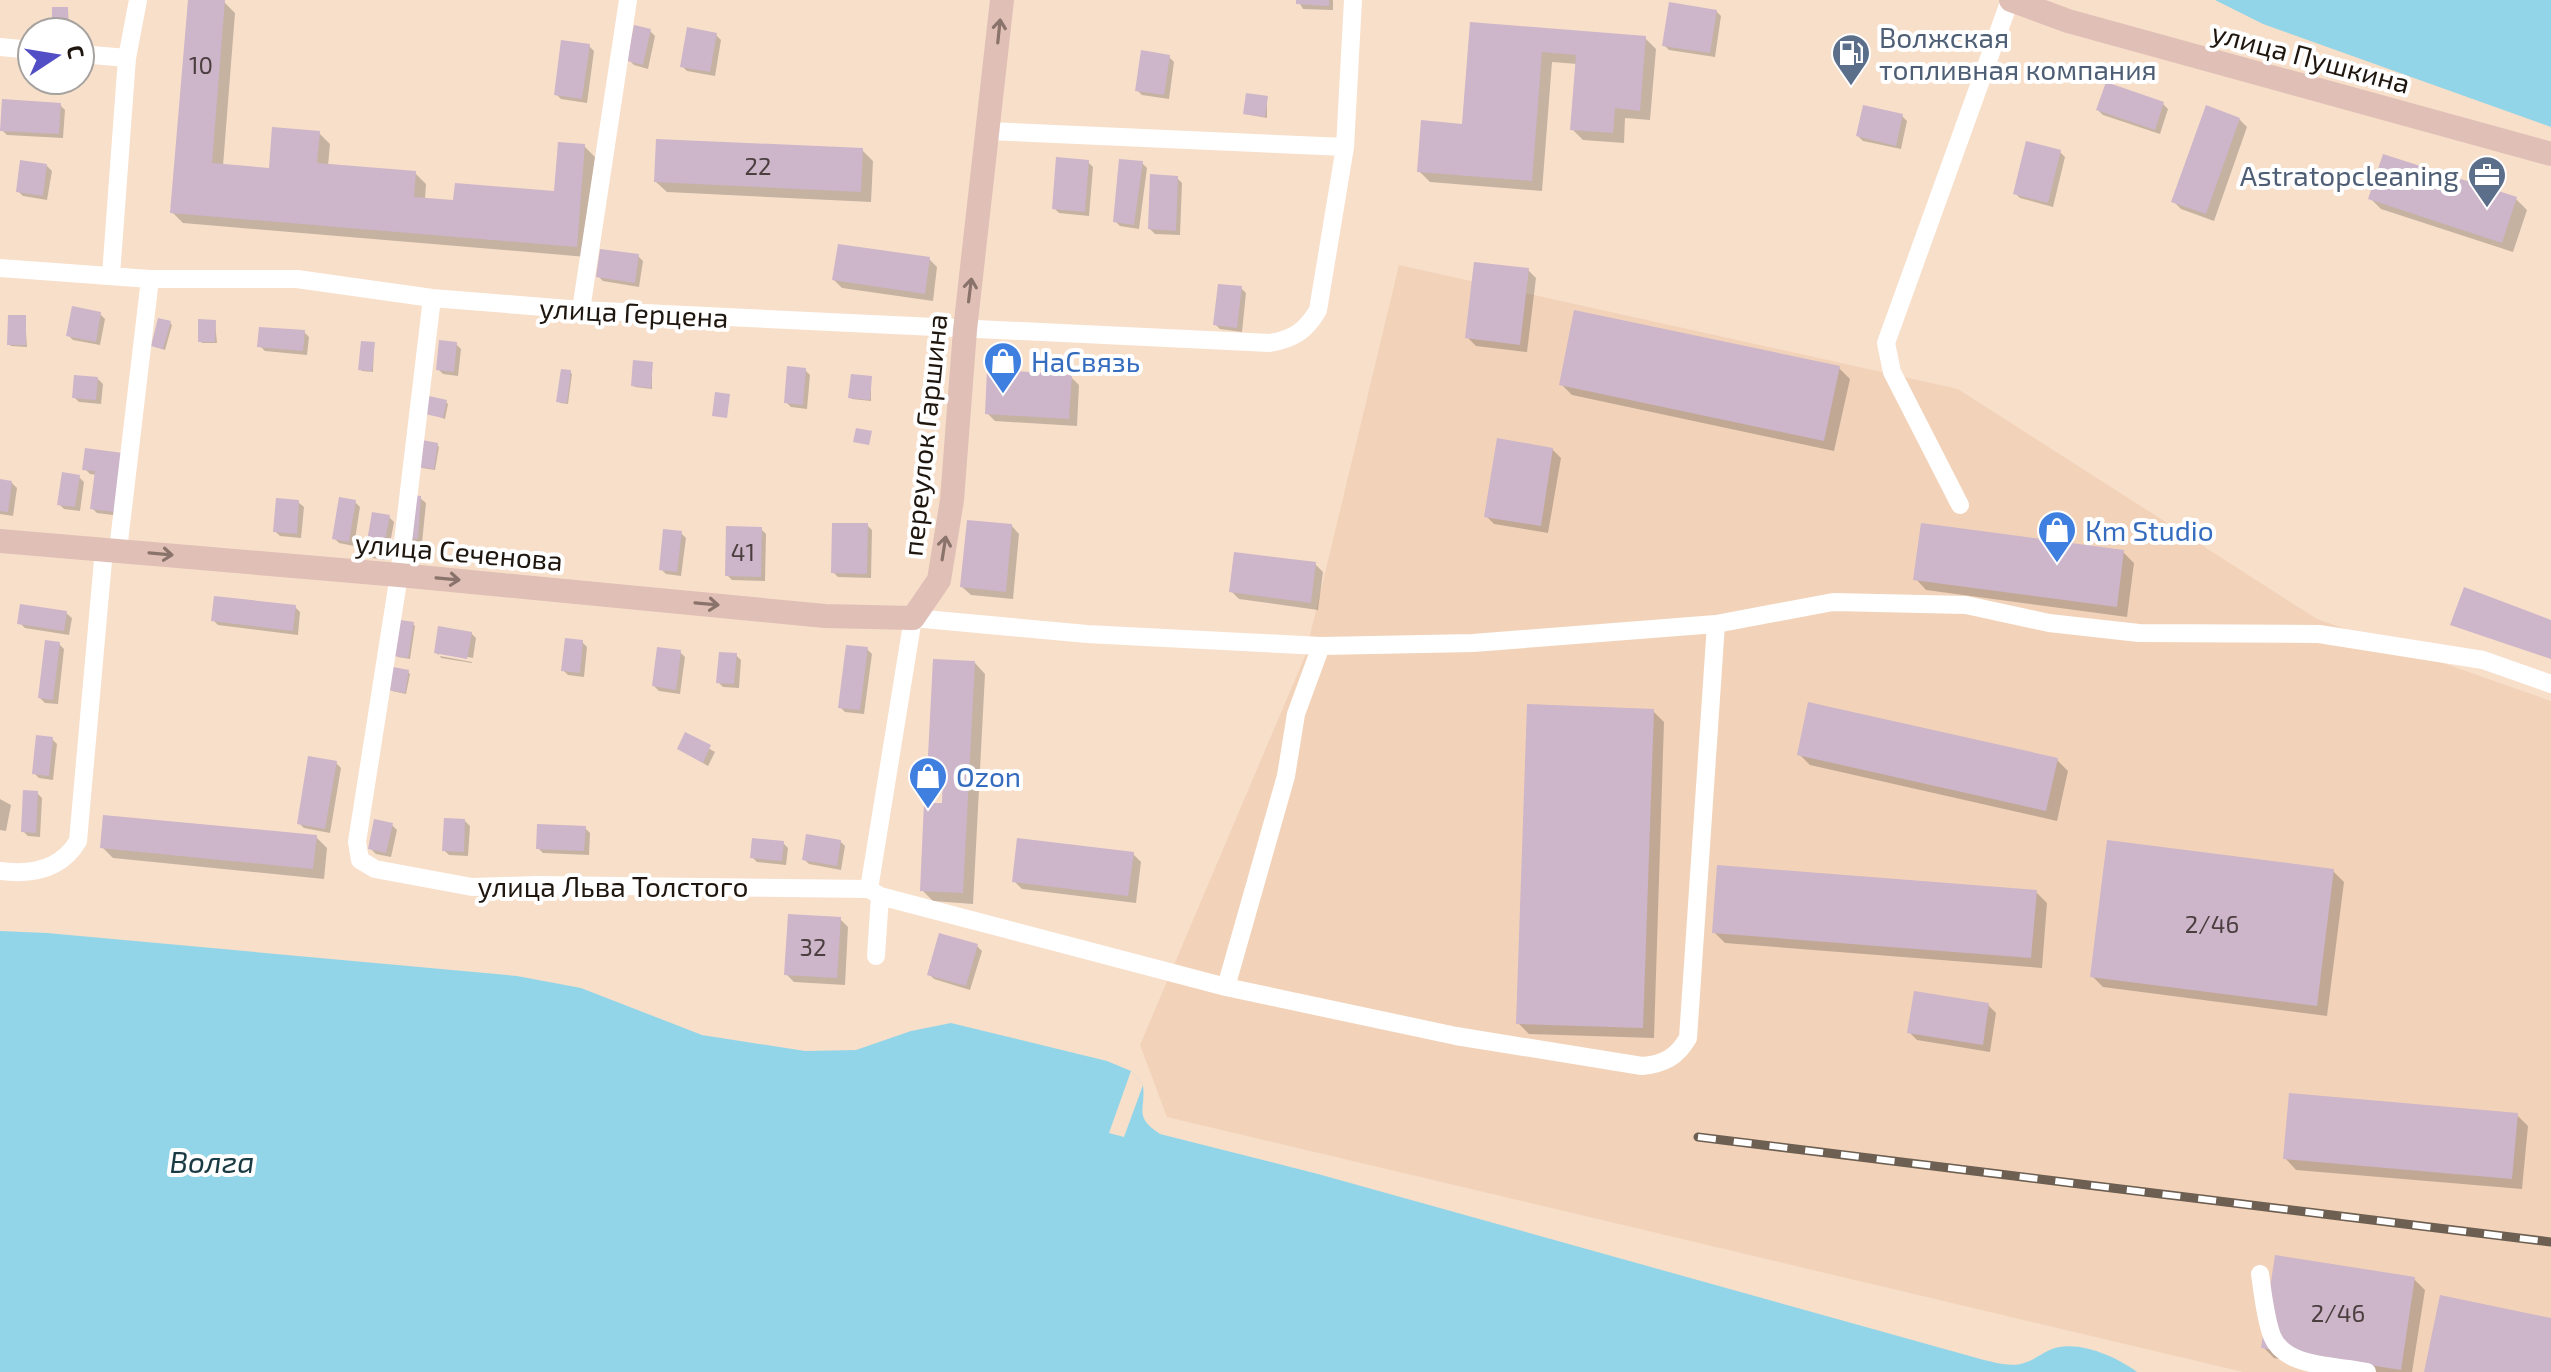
<svg xmlns="http://www.w3.org/2000/svg" width="2551" height="1372" viewBox="0 0 2551 1372" font-family="'Exo 2',sans-serif">
	<style>
		.built { fill: #f2d3b9 }
		.water { fill: #93d5e8 }
		.pier { fill: #f8dfca }
		.shadow { fill: #0003 }
		.building { fill: #cdb5ca }
		.lines { fill: none; stroke-linecap: round; stroke-linejoin: round }
		.minor { stroke: #fff; stroke-width: 18 }
		.secondary { stroke: #e0bfb6; stroke-width: 24 }
		.rail-casing { stroke: #6d5f52; stroke-width: 9 }
		.rail { stroke: #fff; stroke-width: 6; stroke-dasharray: 18; stroke-linecap: butt }
		.oneway { stroke: #89736b }
		.labels { text-anchor: middle; dominant-baseline: central; stroke-width: 8; stroke-linejoin: round; paint-order: stroke }
		.number-label { font-size: 24px; fill: #4a3e3e }
		.service-label { font-size: 28px; fill: #4e5e75; stroke: #fff; text-anchor: start }
		.street-label { font-size: 28px; fill: #1f170f; stroke: #fff }
		.shop-label { font-size: 28px; fill: #366cbe; stroke: #fff; text-anchor: start }
		.water-label { font-size: 30px; font-style: italic; fill: #1a3b43; stroke: #fff }
	</style>
	<rect width="100%" height="100%" fill="#f8dfca"/>
	<path class="built" d="M1399 265 1958 389 2317 619 2551 701V1372H2243L1167 1117 1140 1045 1305 656Z"/>
	<path class="water" d="M2215 0H2551V127L2263 24Z
		M0 931 47 933 517 976 581 988 702 1035 805 1051 856 1050 911 1031 951 1023 1107 1061 1131 1071 1143 1085C1146 1111 1133 1116 1160 1134L1318 1174 1984 1360C1998 1363 2012 1368 2027 1362 2037 1358 2045 1351 2055 1348 2081 1341 2117 1357 2137 1372H0Z"/>
	<path class="pier" d="M1131 1071 1143 1085 1124 1137 1109 1133Z"/>
	<path class="shadow" d="M190 0 224 2 235 13 223 166 270 170 319 133 330 144 328 166 415 173 426 184 425 199 455 202 556 193 584 146 595 157 587 257 183 223 172 212Z
		M1298 0H1333V10L1303 9Z
		M68 9 69 31H56L54 29Z
		M1716 11 1721 16 1715 57 1669 50 1664 45Z
		M1472 25 1645 38 1656 49 1650 120 1625 118 1624 143 1583 140 1572 129 1577 64 1552 62 1542 191 1430 182 1419 171 1464 126Z
		M650 31 655 36 648 69 634 65 629 60Z
		M716 35 721 40 715 76 687 71 682 66Z
		M589 46 594 51 587 103 561 99 556 94Z
		M1169 57 1174 62 1169 99 1142 95 1137 90Z
		M1267 98V118L1245 114Z
		M2163 104 2168 109 2160 134 2103 115 2098 110Z
		M60 105 65 110 63 138 7 135 2 130Z
		M1902 116 1907 121 1901 149 1863 141 1858 136Z
		M2239 119 2247 127 2214 221 2181 209 2173 201Z
		M862 150 873 161 871 202 667 192 656 182Z
		M2060 152 2065 157 2053 207 2020 198 2015 193Z
		M1088 162 1093 167 1089 216 1059 213 1054 208Z
		M1142 163 1147 168 1139 229 1120 226 1115 221Z
		M47 166 52 171 47 200 23 196 18 191Z
		M1177 178 1182 183 1180 235 1155 234 1150 229Z
		M2370 198 2516 199 2527 210 2513 252 2381 209Z
		M638 256 643 261 639 287 603 281 598 276Z
		M929 259 937 267 933 301 842 288 834 280Z
		M1528 270 1536 278 1527 352 1476 346 1468 338Z
		M1241 288 1246 293 1242 332 1220 329 1215 324Z
		M100 314 105 319 100 345 73 340 68 335Z
		M25 317 27 347 11 346 9 344Z
		M215 322 217 343H202L200 341Z
		M170 323 172 325 165 350 155 347 153 345Z
		M304 332 309 337 307 355 265 351 260 346Z
		M374 344 373 372 362 371 360 369Z
		M456 344 461 349 458 376 443 374 438 369Z
		M652 364V389L635 387 633 385Z
		M1839 368 1850 379 1834 451 1572 395 1561 384Z
		M805 370 810 375 807 409 791 407 786 402Z
		M570 372 572 374 568 404 560 403 558 401Z
		M1071 377 1079 385 1077 426 995 421 987 413Z
		M871 378V401L852 399 850 397Z
		M98 379 103 384 101 404 79 402 74 397Z
		M446 402 448 404 445 419 427 413Z
		M437 445 439 447 435 470 422 468 420 466Z
		M1552 449 1561 458 1548 533 1494 524 1486 516Z
		M127 460 120 516 97 513 92 508 97 475 90 474 85 469Z
		M79 477 84 482 80 511 64 509 59 504Z
		M0 481 12 483 17 488 13 516 0 514Z
		M420 498 426 503 422 543 405 542Z
		M298 502 304 507 301 538 280 536 275 531Z
		M355 502 360 507 354 546 339 543 334 538Z
		M389 517 394 522 387 560 372 558 367 553Z
		M867 525 872 530 871 578 838 577 833 572Z
		M1011 525 1019 534 1013 599 971 595 962 587Z
		M761 529 766 534 765 581 732 580 727 575Z
		M681 533 686 538 681 576 666 574 661 569Z
		M2123 552 2134 563 2127 617 1926 590 1916 579Z
		M1315 564 1323 572 1318 610 1239 599 1231 591Z
		M295 607 300 612 298 635 218 625 213 620Z
		M66 613 72 618 69 635 25 628 20 623Z
		M413 624 415 626 410 659 398 657 396 655Z
		M471 633 476 638 473 658 439 652V655L436 653Z
		M582 642 587 647 584 677 568 675 563 670Z
		M59 644 64 649 58 704 45 703 40 698Z
		M867 649 872 654 864 714 845 712 840 707Z
		M680 652 685 657 680 694 659 691 654 686Z
		M736 655 741 660 739 688 723 687 718 682Z
		M440 656 472 662V663L441 658Z
		M975 663 985 674 973 904 933 901 922 890 943 806 944 785H940L929 774Z
		M408 672 410 674 406 694 392 691 390 689Z
		M1653 711 1664 722 1654 1038 1529 1034 1518 1023Z
		M686 735 715 752 708 766 679 749Z
		M52 739 57 744 53 780 39 778 34 773Z
		M1799 754 2057 760 2068 771 2057 821 1810 765Z
		M336 763 341 768 330 833 304 828 299 823Z
		M37 793 42 798 40 837 28 836 23 831Z
		M0 799 11 805 6 831 0 830Z
		M465 821 470 826 468 856 449 855 444 850Z
		M392 825 397 830 391 857 376 854 371 849Z
		M585 828 590 833 589 855 543 853 538 848Z
		M316 837 327 848 324 879 113 858 102 847Z
		M840 841 845 846 841 870 809 864 804 859Z
		M783 843 788 848 786 865 757 862 752 857Z
		M1133 854 1141 862 1136 903 1022 889 1014 881Z
		M2333 871 2344 882 2327 1016 2103 987 2092 976Z
		M2036 892 2047 903 2042 968 1725 943 1714 932Z
		M840 919 848 927 845 985 794 982 786 974Z
		M977 946 982 951 970 990 934 979 929 974Z
		M1988 1005 1996 1013 1990 1052 1917 1040 1909 1032Z
		M2517 1115 2528 1126 2522 1189 2296 1170 2286 1159Z
		M2414 1279 2425 1290 2412 1372H2362L2274 1358 2263 1347Z"/>
	<path class="building" d="M188 0H225L212 163 269 168 272 127 320 131 317 163 416 171 414 197 453 200 455 183 554 191 558 142 585 144 577 247 170 213Z
		M1296 0H1329V6L1296 4Z
		M1669 2 1717 10 1710 53 1662 46Z
		M52 7H68V30H52Z
		M1470 22 1646 36 1640 111 1615 108 1613 133 1570 130 1576 55 1542 52 1532 181 1417 172 1421 120 1462 124Z
		M634 25 651 29 643 65 627 61Z
		M687 27 717 33 710 72 680 67Z
		M561 40 590 44 582 99 554 95Z
		M1141 50 1170 55 1164 95 1135 91Z
		M2106 82 2164 102 2155 130 2096 110Z
		M1246 93 1268 96 1265 117 1243 114Z
		M2 99 61 103 59 134 0 131Z
		M1863 105 1903 114 1896 146 1856 136Z
		M2206 105 2240 118 2206 214 2171 202Z
		M656 139 863 148 861 192 654 182Z
		M2026 141 2061 150 2048 203 2013 194Z
		M2383 154 2517 197 2502 243 2368 199Z
		M1056 157 1089 160 1085 212 1052 209Z
		M1119 159 1143 161 1134 225 1113 222Z
		M20 160 47 164 43 196 16 192Z
		M1150 174 1178 176 1176 231 1148 229Z
		M838 244 930 257 925 294 832 280Z
		M600 249 639 254 635 283 596 277Z
		M1474 262 1529 268 1520 345 1465 338Z
		M1218 284 1242 286 1237 328 1213 325Z
		M72 306 101 312 96 342 66 336Z
		M1574 310 1840 366 1824 441 1559 385Z
		M8 315H26V345H7Z
		M158 318 171 321 163 349 151 346Z
		M198 319 216 320 215 342H198Z
		M259 327 305 330 303 351 257 347Z
		M439 340 457 342 454 372 436 370Z
		M361 341 375 342 372 371 358 370Z
		M633 360 653 362 651 388 631 386Z
		M787 366 806 368 803 405 784 403Z
		M561 369 571 370 567 403 556 402Z
		M987 369 1072 375 1069 419 985 414Z
		M851 374 872 376 870 400 848 398Z
		M74 375 98 377 96 400 72 398Z
		M715 392 730 394 727 418 712 416Z
		M429 396 447 400 443 418 425 414Z
		M856 428 872 431 869 445 853 442Z
		M1497 438 1553 448 1541 526 1484 517Z
		M422 440 438 443 434 469 418 467Z
		M85 448 123 453 115 512 90 509 95 471 82 470Z
		M62 472 80 475 75 507 57 505Z
		M0 479 12 481 8 512 0 511Z
		M401 494 421 496 418 539 398 538Z
		M339 497 356 500 349 542 332 539Z
		M276 498 299 500 297 534 273 532Z
		M372 512 390 515 382 557 365 553Z
		M967 520 1012 524 1006 592 960 587Z
		M832 523H868L867 574 831 573Z
		M1921 523 2124 550 2117 607 1913 580Z
		M726 526 762 527 761 577 725 576Z
		M663 529 682 531 677 572 659 570Z
		M1234 552 1316 562 1311 603 1229 592Z
		M2464 587 2551 620V659L2450 625Z
		M214 596 296 605 293 631 211 621Z
		M20 604 67 611 64 631 17 624Z
		M400 620 414 622 408 658 394 656Z
		M438 626 472 632 467 659 434 653Z
		M565 638 583 640 580 673 561 671Z
		M45 640 60 642 53 700 38 698Z
		M846 645 868 647 860 710 838 708Z
		M657 647 681 650 676 690 652 686Z
		M719 652 737 653 734 684 716 683Z
		M933 659 975 661 963 893 920 891 924 803H942L943 775H927Z
		M393 667 409 670 405 693 388 690Z
		M1808 702 2058 758 2046 811 1797 755Z
		M1527 704 1654 709 1643 1028 1516 1024Z
		M685 732 711 745 703 763 677 749Z
		M36 735 53 737 49 776 32 774Z
		M308 756 337 761 325 829 297 824Z
		M23 790 38 791 36 833 21 832Z
		M103 815 317 835 313 869 100 848Z
		M444 818 465 819 464 852 442 851Z
		M374 819 393 823 386 853 368 849Z
		M537 824 586 826 584 851 536 849Z
		M806 834 841 840 837 866 802 860Z
		M752 838 784 841 782 861 750 858Z
		M1017 838 1134 852 1128 896 1012 882Z
		M2107 840 2334 869 2317 1006 2090 977Z
		M1717 865 2037 890 2031 958 1712 933Z
		M788 914 841 917 837 978 784 975Z
		M939 933 978 944 966 986 927 975Z
		M1914 991 1989 1003 1983 1045 1907 1033Z
		M2289 1093 2518 1113 2512 1179 2283 1159Z
		M2275 1255 2415 1277 2401 1370 2261 1348Z
		M2440 1295 2551 1318V1372H2424Z"/>
	<g class="lines">
		<path class="minor" d="M0 47 32 50
			M80 54 127 58
			M988 131 1345 147
			M0 268 150 279H297L432 298 581 310 1270 343C1293 339 1306 331 1318 310L1345 147 1353 0
			M111 275 127 58 138 0
			M432 298 399 575 357 842 360 860 375 869 472 887 538 885 869 889
			M581 310 628 0
			M1960 505 1892 372 1886 343 2010 0
			M118 550 150 279
			M0 871C31 875 61 870 78 841L104 549
			M880 896 1226 987 1456 1036 1642 1066C1664 1064 1677 1057 1688 1038L1716 624
			M876 956 880 896 869 889 913 618 1087 634 1321 646 1473 643 1716 624 1833 602 1966 605 2049 623 2139 633 2319 634 2483 660 2551 684
			M1226 987 1286 776 1296 714 1321 646
			M2260 1274C2263 1294 2265 1317 2272 1336 2285 1369 2338 1365 2367 1372"/>
		<path class="secondary" d="M2011 0 2068 21 2551 154
			M0 541 399 575 825 616 913 618 939 580 952 500 965 330 1002 0"/>
		<g class="rail-casing">
			<path id="rail" d="M1698 1137 2551 1242"/>
		</g>
		<use href="#rail" class="rail"/>
	</g>
	<defs><path id="oneway-shaft" d="M-6 0H5M1.5-3L5.5 0L1.5 3" fill="none" stroke-width="1.6" stroke-linecap="round" stroke-linejoin="round" transform="scale(2)"/></defs>
	<g class="oneway">
		<use href="#oneway-shaft" transform="translate(999 31) rotate(-84)"/>
		<use href="#oneway-shaft" transform="translate(970 290) rotate(-83)"/>
		<use href="#oneway-shaft" transform="translate(944 548) rotate(-81)"/>
		<use href="#oneway-shaft" transform="translate(161 554) rotate(5)"/>
		<use href="#oneway-shaft" transform="translate(448 579) rotate(5)"/>
		<use href="#oneway-shaft" transform="translate(707 604) rotate(5)"/>
	</g>
	<defs>
		<g id="fuel-pin" transform="scale(2)"><path d="M0 17L-7.5 6A9.5 9.5 0 1 1 7.5 6Z" fill="#5c6f8a" stroke="#fff"/><path d="M-5.5-6h7V0h2V4h1.3V-2.5L3-4.5l.8-.8L6-3V5H2.5V1h-1V6h-7ZM-4.2-4.7v3.2H.2V-4.7Z" fill="#fff"/></g>
		<g id="office-pin" transform="scale(2)"><path d="M0 17L-7.5 6A9.5 9.5 0 1 1 7.5 6Z" fill="#5c6f8a" stroke="#fff"/><path d="M-6-3h4V-5.5h4V-3h4V5H-6ZM-1-4.5V-3h2v-1.5ZM-6 0V1H6V0Z" fill="#fff"/></g>
		<g id="shop-pin" transform="scale(2)"><path d="M0 17L-7.5 6A9.5 9.5 0 1 1 7.5 6Z" fill="#3f7fe0" stroke="#fff"/><path d="M-5-2.5h2.3a2.7 3.5 0 0 1 5.4 0H5L5.5 6h-11ZM-1.5-2.5h3a1.5 2.3 0 0 0-3 0Z" fill="#fff"/></g>
	</defs>
	<g fill-rule="evenodd">
		<use href="#fuel-pin" x="1851" y="53"/>
		<use href="#office-pin" x="2487" y="175"/>
		<use href="#shop-pin" x="1003" y="361"/>
		<use href="#shop-pin" x="2057" y="530"/>
		<use href="#shop-pin" x="928" y="776"/>
	</g>
	<g class="labels">
		<g class="number-label">
			<text x="201" y="64">10</text>
			<text x="758" y="165">22</text>
			<text x="743" y="551">41</text>
			<text x="2212" y="923">2/46</text>
			<text x="813" y="946">32</text>
			<text x="2338" y="1312">2/46</text>
		</g>
		<g class="service-label">
			<text x="1879" y="37">Волжская<tspan x="1879" dy="32">топливная компания</tspan></text>
			<text x="2459" y="175" text-anchor="end">Astratopcleaning</text>
		</g>
		<g class="street-label">
			<text transform="translate(2311 57) rotate(15)">улица Пушкина</text>
			<text transform="translate(634 312) rotate(3)">улица Герцена</text>
			<text transform="translate(924 435) rotate(-84)">переулок Гаршина</text>
			<text transform="translate(459 551) rotate(5)">улица Сеченова</text>
			<text x="613" y="886">улица Льва Толстого</text>
		</g>
		<g class="shop-label">
			<text x="1031" y="361">НаСвязь</text>
			<text x="2085" y="530">Кm Studio</text>
			<text x="956" y="776">Ozon</text>
		</g>
		<g class="water-label">
			<text x="212" y="1161">Волга</text>
		</g>
	</g>
	<g transform="translate(56 56) rotate(78)"><circle r="38" fill="#ffffff" stroke="#a5a29f" stroke-width="2"/>
	<path d="M0-6L14 30L0 20L-14 30Z" fill="#524ec5"/>
	<text y="-12" font-size="22" font-weight="bold" text-anchor="middle" fill="#1f170f">С</text>
	</g>
</svg>
